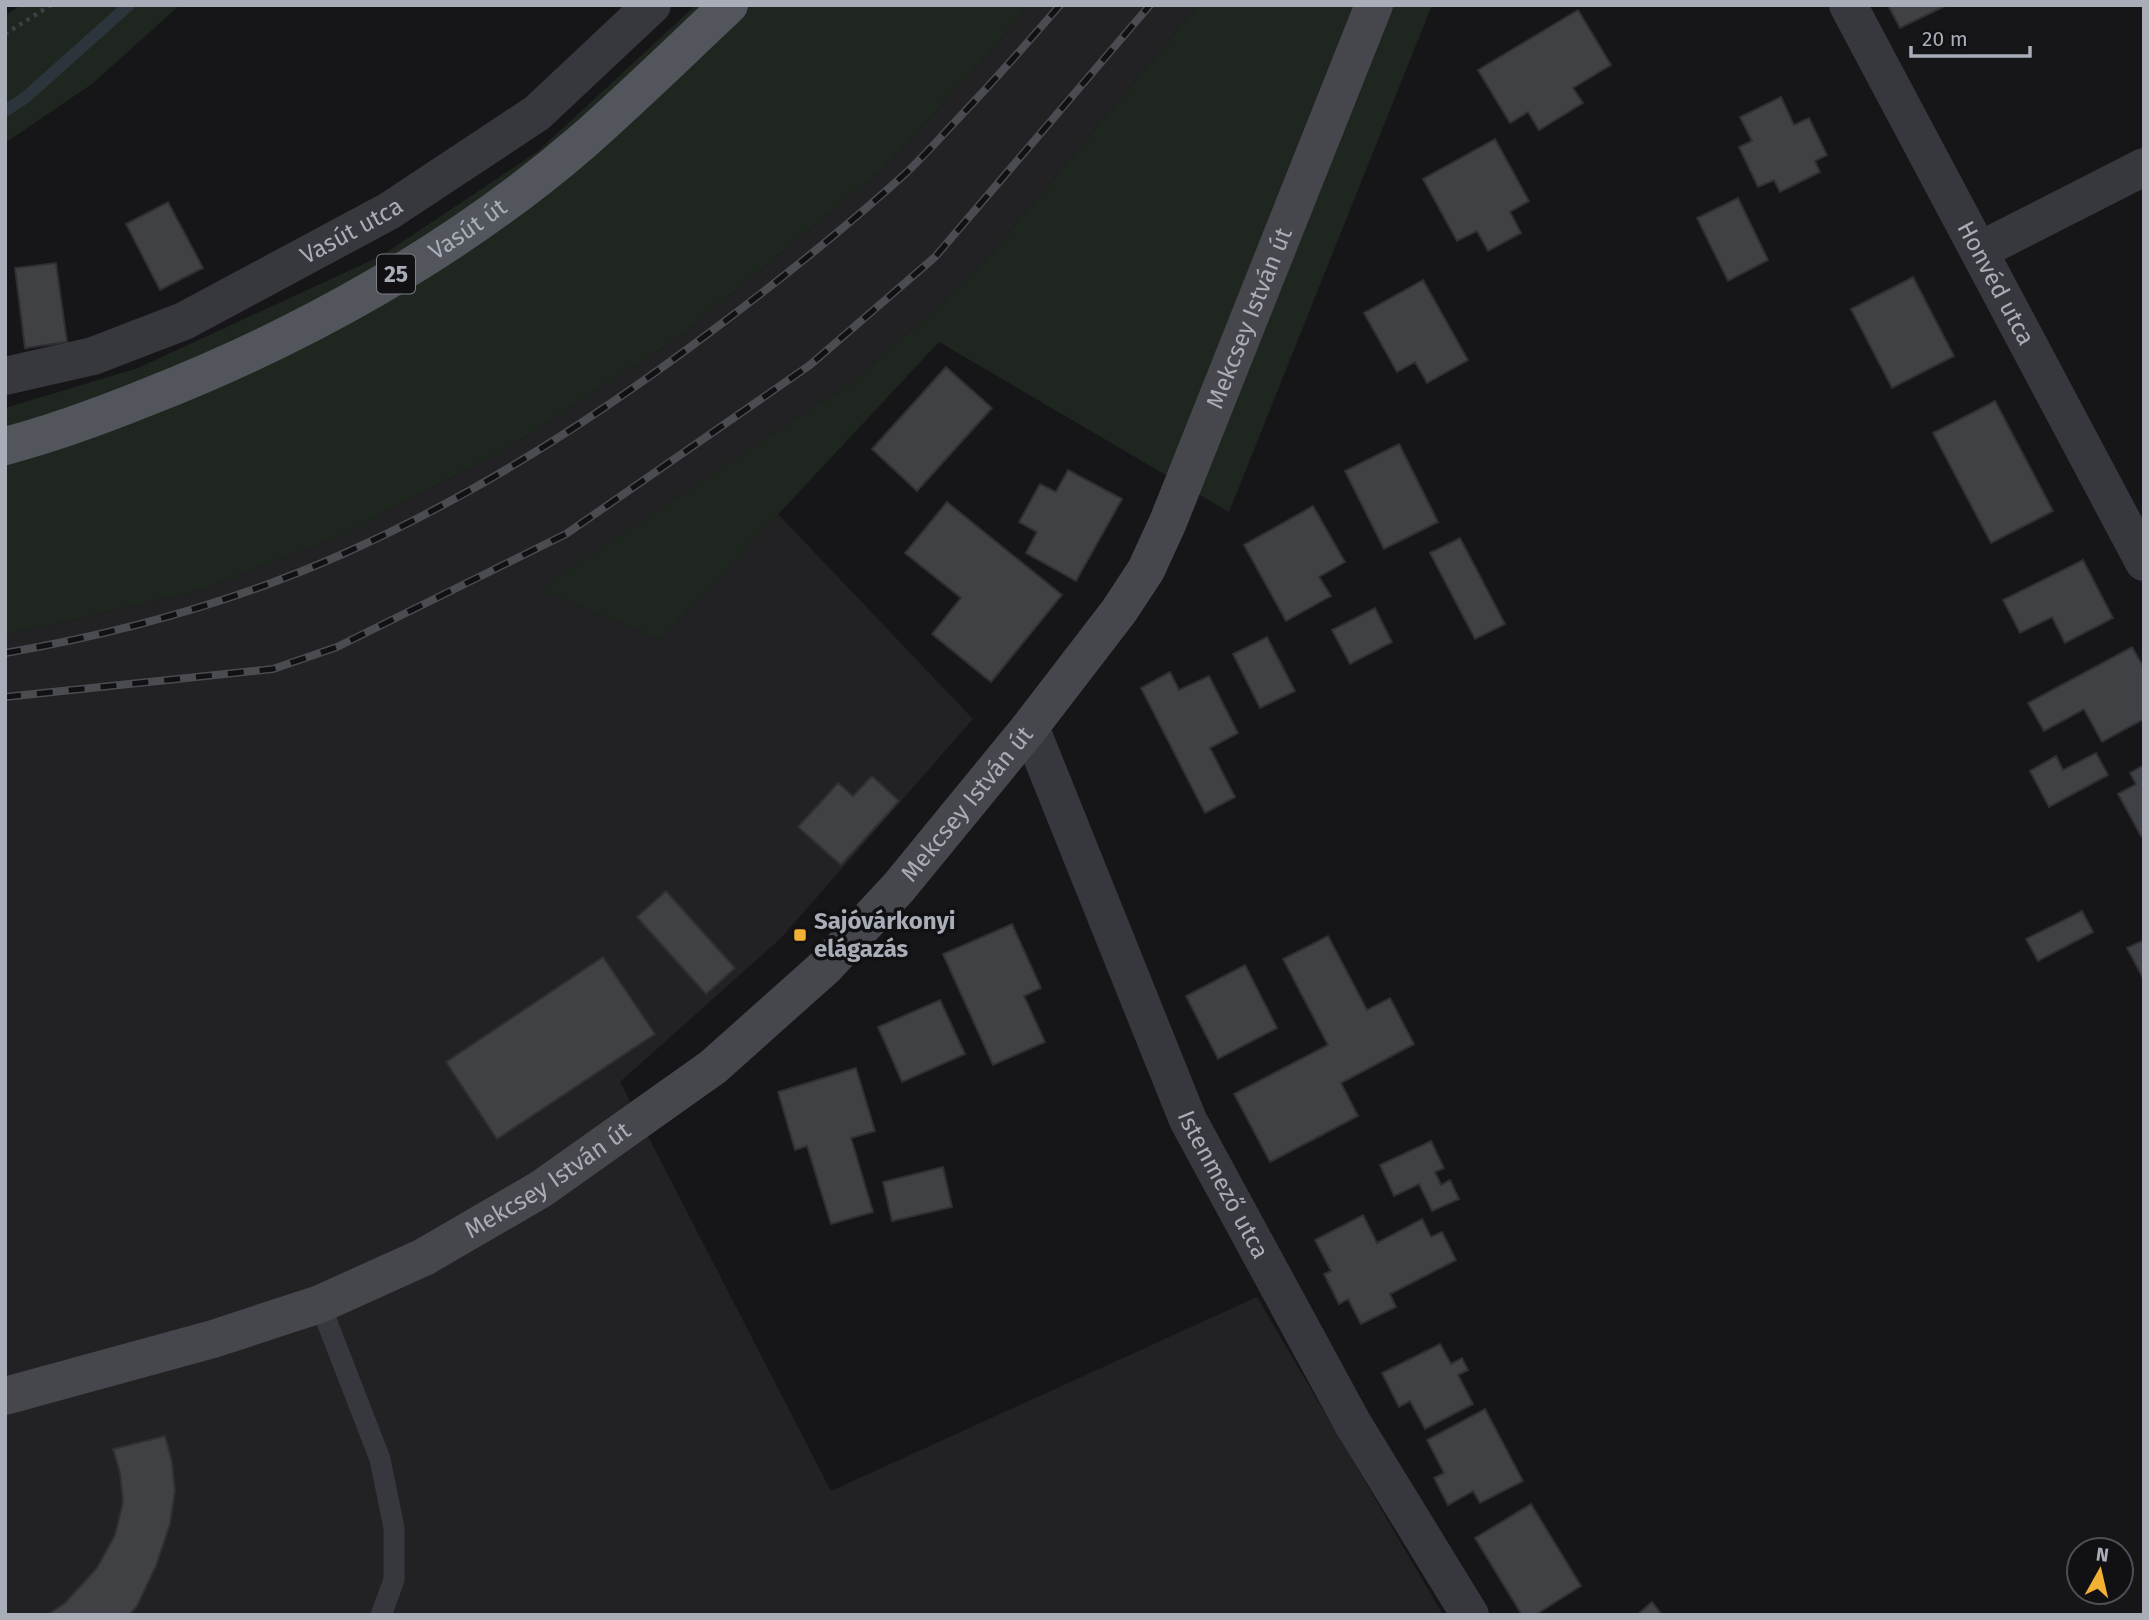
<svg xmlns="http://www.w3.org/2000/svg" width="2149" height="1620" viewBox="0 0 2149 1620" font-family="'Fira Sans',sans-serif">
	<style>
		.built { fill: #222225 }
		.green { fill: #1e261f }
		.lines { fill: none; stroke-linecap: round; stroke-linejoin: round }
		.stream { stroke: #2c353c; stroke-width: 12 }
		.building { fill: #404145; stroke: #303034; stroke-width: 2 }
		.path { stroke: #3d3f44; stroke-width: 4.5; stroke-dasharray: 3.5 5; stroke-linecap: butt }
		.lane { stroke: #37383d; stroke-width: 21 }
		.street { stroke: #37383d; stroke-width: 38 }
		.secondary { stroke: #45474d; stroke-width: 38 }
		.primary { stroke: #53555c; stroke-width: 38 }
		.rail-casing { stroke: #4a4c52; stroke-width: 8 }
		.rail { stroke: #111113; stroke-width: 5; stroke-dasharray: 16; stroke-linecap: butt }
		.poi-dot { fill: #f2b134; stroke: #111113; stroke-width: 2.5 }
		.labels { text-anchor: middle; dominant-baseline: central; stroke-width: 7; stroke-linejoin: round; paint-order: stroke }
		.shield { fill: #111113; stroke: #7b7e86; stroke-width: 2 }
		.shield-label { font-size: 23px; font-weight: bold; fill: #a8adb8 }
		.street-label { font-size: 24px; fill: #a8adb8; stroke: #111113 }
		.poi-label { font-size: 24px; font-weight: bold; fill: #a8adb8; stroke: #111113; text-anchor: start }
	</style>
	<rect width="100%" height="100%" fill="#161618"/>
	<path class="built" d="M1030 5H1198L974 274 851 383 539 589 661 640 778 514 973 719 781 938 620 1082 831 1491 1257 1297 1443 1615H5V634L67 622 204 589 343 535 511 446 680 336 883 169 966 79Z"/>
	<path class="green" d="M21 5H180L92 84 5 143V16Z
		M696 5H1030L966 79 883 169 680 336 511 446 343 535 204 589 67 622 5 634V408L138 368 381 256 537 152Z
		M1198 5H1432L1229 512 939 342 661 640 538 589 851 383 974 274Z"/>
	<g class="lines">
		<path class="stream" d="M5 111 26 97 129 5"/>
	</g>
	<path class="building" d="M1888 5H1947L1900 28Z
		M1578 10 1611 65 1573 88 1583 103 1539 130 1528 112 1510 123 1478 70Z
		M1781 97 1794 125 1809 118 1827 155 1815 161 1820 172 1780 192 1774 180 1758 187 1739 147 1752 141 1740 117Z
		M1495 139 1529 201 1510 212 1521 233 1488 251 1477 231 1457 241 1423 179Z
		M1738 198 1768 260 1728 281 1697 218Z
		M168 202 203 268 160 290 126 224Z
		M56 263 67 342 25 348 15 268Z
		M1913 277 1954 356 1892 388 1851 309Z
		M1423 280 1468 360 1427 383 1415 362 1397 372 1364 313Z
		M946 367 992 408 917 491 872 449Z
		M1995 401 2053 511 1991 543 1933 433Z
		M1399 444 1438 522 1384 549 1345 471Z
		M1068 470 1122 499 1076 581 1026 553 1037 532 1019 522 1040 484 1056 492Z
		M947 502 1062 595 991 682 932 634 961 598 905 553Z
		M1313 506 1345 562 1319 577 1331 596 1286 621 1244 545Z
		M1460 538 1505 624 1475 639 1430 553Z
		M2083 560 2113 618 2065 643 2052 617 2020 633 2003 600Z
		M1375 608 1392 642 1350 664 1332 630Z
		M1267 637 1295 691 1260 708 1233 654Z
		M2132 647 2144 668V719L2102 742 2084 709 2044 731 2028 703Z
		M1170 672 1179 690 1209 676 1238 733 1210 748 1235 797 1205 813 1141 688Z
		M2096 753 2108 775 2049 807 2030 771 2056 756 2063 770Z
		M2144 765V834L2141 836 2118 794 2136 784 2130 773Z
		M872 776 899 801 841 865 798 827 838 783 853 796Z
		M666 891 735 968 706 994 637 917Z
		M2082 911 2093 932 2038 961 2026 939Z
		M1012 924 1041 988 1024 996 1045 1042 993 1065 943 954Z
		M1328 936 1367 1010 1390 998 1414 1044 1341 1083 1358 1116 1270 1162 1234 1094 1328 1045 1283 959Z
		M2144 940V980L2127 948Z
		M603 957 655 1034 497 1139 446 1062Z
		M1245 965 1277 1028 1218 1059 1186 996Z
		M940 1000 965 1054 902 1082 878 1027Z
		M856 1068 875 1131 851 1138 873 1212 831 1224 807 1146 795 1150 778 1092Z
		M1431 1141 1444 1168 1435 1172 1441 1185 1450 1180 1459 1199 1432 1211 1419 1184 1394 1196 1380 1165Z
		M943 1167 952 1207 892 1221 883 1182Z
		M1363 1215 1377 1243 1422 1219 1431 1237 1442 1232 1456 1260 1390 1294 1396 1307 1361 1324 1348 1299 1339 1304 1324 1274 1331 1271 1315 1240Z
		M1440 1344 1451 1364 1462 1358 1468 1370 1458 1375 1473 1404 1425 1429 1410 1401 1399 1407 1382 1373Z
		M1485 1409 1523 1481 1480 1503 1473 1491 1448 1505 1434 1478 1444 1473 1427 1440Z
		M165 1436 172 1462 175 1491 170 1524 156 1566 137 1606 129 1615H47L65 1603 97 1568 115 1535 123 1502 120 1473 113 1449Z
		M1531 1504 1581 1586 1535 1615H1522L1475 1538Z
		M1652 1602 1662 1615H1637Z"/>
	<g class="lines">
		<path class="path" d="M5 34 51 5"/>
		<path class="lane" d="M320 1304 380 1459 394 1528V1580L381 1615"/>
		<g class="street">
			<path id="s1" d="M1848 5 2144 562"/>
			<path d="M1979 251 2144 167"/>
			<path id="s2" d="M5 376 93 356 184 321 389 211 537 113 652 5"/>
			<path id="s3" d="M1030 727 1188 1120 1353 1424 1470 1615"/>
		</g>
		<path class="secondary" id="s4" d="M5 1396 213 1339 320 1304 424 1257 541 1189 713 1067 825 967 899 887 1030 727 1119 611 1146 570 1168 522 1374 5"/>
		<path class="primary" id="s5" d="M5 446C55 433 103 415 150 396 303 336 457 250 582 142 632 98 680 51 729 5"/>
		<g class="rail-casing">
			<path id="rail" d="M5 653C122 633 237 601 345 553 476 495 599 416 713 330 780 280 844 229 905 174 922 158 938 140 954 123 990 85 1025 46 1060 5
				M5 697 273 669 337 647 566 534 810 365 935 257 1150 5"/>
		</g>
		<use href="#rail" class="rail"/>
	</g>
	<rect class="poi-dot" x="793" y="928" width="14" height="14" rx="3.5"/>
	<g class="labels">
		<rect class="shield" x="377" y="254.5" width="38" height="39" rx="5"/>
		<g class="shield-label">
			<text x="396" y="274">25</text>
		</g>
		<g class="street-label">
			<text stroke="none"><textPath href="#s5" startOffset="513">Vasút út</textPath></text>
			<text stroke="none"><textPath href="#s2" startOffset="378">Vasút utca</textPath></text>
			<text stroke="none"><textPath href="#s1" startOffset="315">Honvéd utca</textPath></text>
			<text stroke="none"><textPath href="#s4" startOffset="1722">Mekcsey István út</textPath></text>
			<text stroke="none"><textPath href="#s4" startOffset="1155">Mekcsey István út</textPath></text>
			<text stroke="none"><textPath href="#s4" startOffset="588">Mekcsey István út</textPath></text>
			<text stroke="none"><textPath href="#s3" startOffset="497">Istenmező utca</textPath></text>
		</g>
		<g class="poi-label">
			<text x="814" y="921">Sajóvárkonyi<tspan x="814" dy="28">elágazás</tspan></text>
		</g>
	</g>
	<rect width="2149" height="1620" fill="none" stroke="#a8adb8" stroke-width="14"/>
	<g transform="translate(2100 1571) rotate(8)"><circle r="33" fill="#111113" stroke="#4d4f55" stroke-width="2"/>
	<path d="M0-5L12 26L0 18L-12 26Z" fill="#f2b134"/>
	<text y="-10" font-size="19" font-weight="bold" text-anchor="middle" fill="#a8adb8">N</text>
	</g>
	<path d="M1911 46v10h119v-10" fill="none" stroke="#a8adb8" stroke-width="3.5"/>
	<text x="1922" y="46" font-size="21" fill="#a8adb8" stroke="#111113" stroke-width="5" paint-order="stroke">20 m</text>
</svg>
